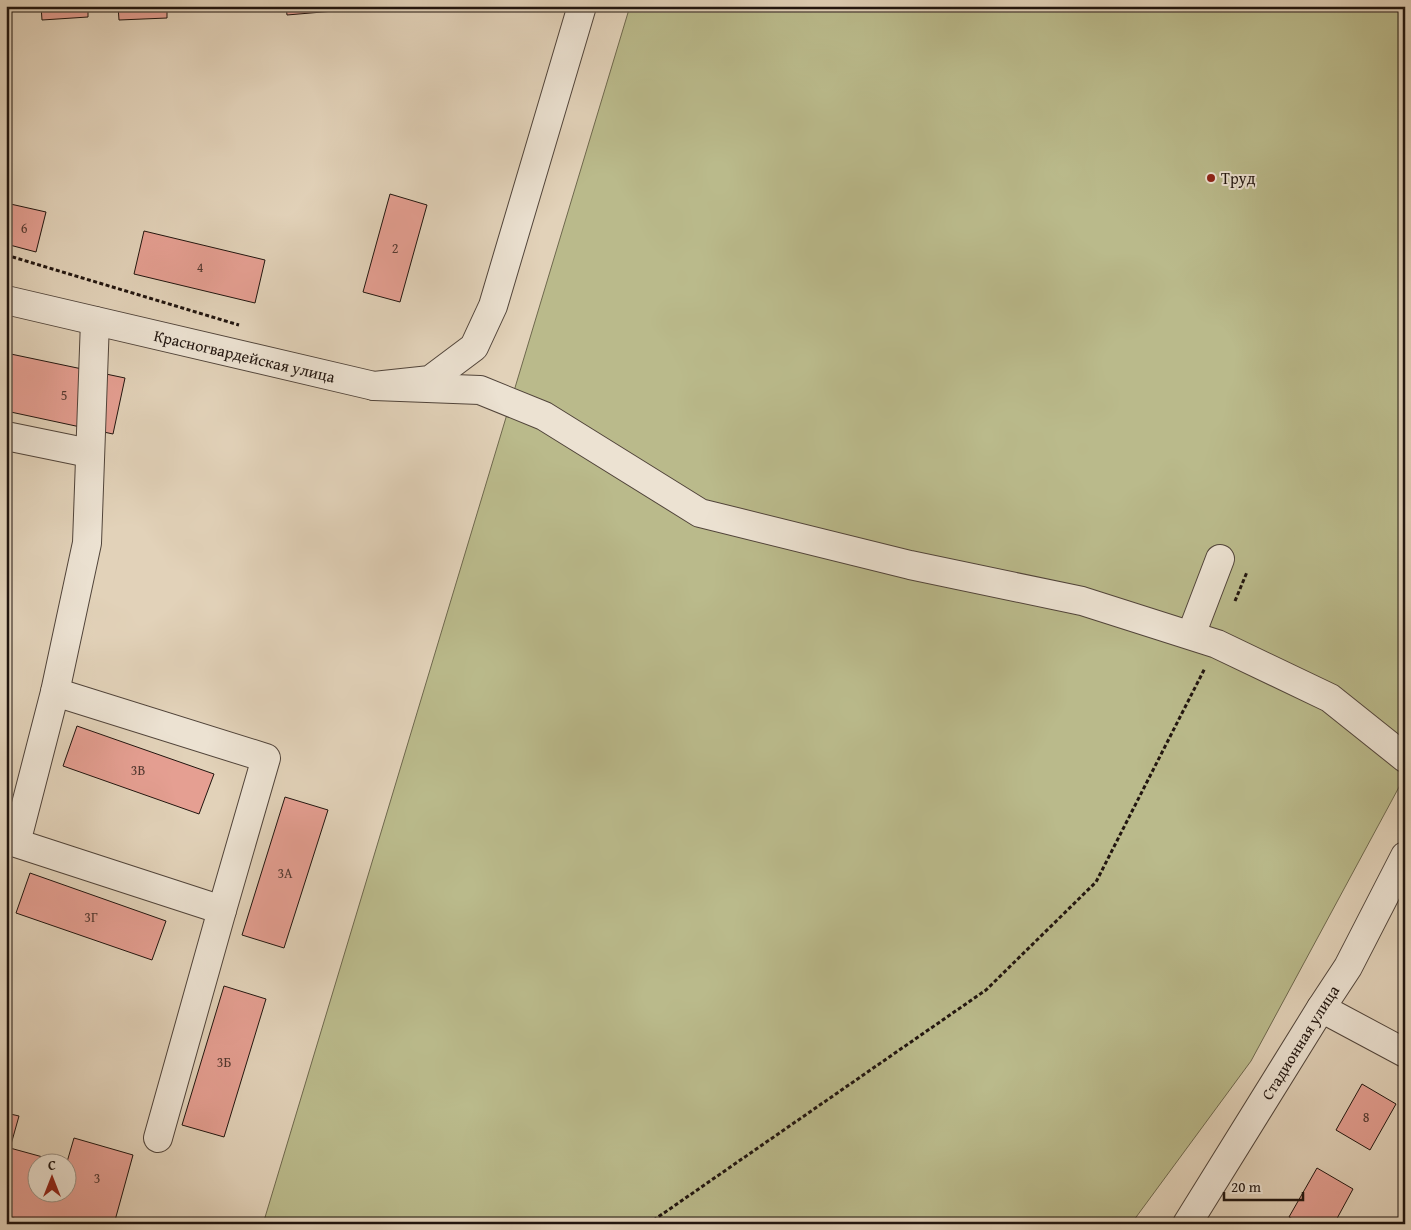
<svg xmlns="http://www.w3.org/2000/svg" width="1411" height="1230" viewBox="0 0 1411 1230" font-family="'Gentium Book Plus',serif">
	<style>
		.green { fill: #baba8b; stroke: #6e684d }
		.building { fill: #e59f92; stroke: #21150f }
		.lines { fill: none; stroke-linecap: round; stroke-linejoin: round }
		.minor-casing { stroke: #51443a; stroke-width: 30 }
		.path { stroke: #21150f; stroke-width: 3; stroke-dasharray: 4 2.5; stroke-linecap: butt }
		.minor { stroke: #ece2d2; stroke-width: 28 }
		.poi-dot { fill: #8f2418; stroke: #ece2d2; stroke-width: 2 }
		.labels { text-anchor: middle; dominant-baseline: central; stroke-width: 4; stroke-linejoin: round; paint-order: stroke }
		.number-label { font-size: 14px; fill: #523830 }
		.poi-label { font-size: 16px; fill: #21150f; stroke: #ece2d2; text-anchor: start }
		.street-label { font-size: 16px; fill: #21150f; stroke: #ece2d2 }
	</style>
	<rect width="100%" height="100%" fill="#e2d2b9"/>
	<filter id="stains"><feTurbulence type="fractalNoise" baseFrequency=".004" numOctaves="4"/><feColorMatrix values="0 0 0 0 .2 0 0 0 0 .09 0 0 0 0 .02 0 0 0 .5 -.17"/></filter>
	<radialGradient id="worn" r=".72"><stop offset=".6" stop-color="#630" stop-opacity="0"/><stop offset="1" stop-color="#630" stop-opacity=".3"/></radialGradient>
	<path class="green" d="M630 6H1405V776L1251 1061 1131 1224H263Z"/>
	<path class="building" d="M41 6H88V17L42 20Z
		M118 6H167V18L119 20Z
		M286 6H334V11L287 15Z
		M429 6H481V8L429 11Z
		M390 194 427 205 400 302 363 292Z
		M6 203 46 212 36 252 6 244Z
		M144 231 265 260 255 303 134 274Z
		M6 353 125 378 113 434 6 411Z
		M77 726 214 774 199 814 63 766Z
		M285 797 328 810 284 948 242 935Z
		M30 873 166 921 152 960 16 913Z
		M224 986 266 999 224 1137 182 1125Z
		M1362 1084 1396 1104 1370 1150 1336 1130Z
		M6 1113 19 1116 10 1148 61 1162H38V1192H68L67 1162 74 1138 133 1155 114 1224H34L6 1216Z
		M1317 1168 1353 1189 1334 1224H1302L1289 1217Z"/>
	<g class="lines">
		<g class="minor-casing">
			<g id="minor">
				<path id="s1" d="M6 300 374 386 430 380 474 347 493 306 582 6"/>
				<path d="M95 321 87 543 55 692 16 843 222 910"/>
				<path d="M374 386 480 390 544 416 700 513 910 565 1082 601 1217 644 1330 698 1405 758"/>
				<path d="M6 436 89 453"/>
				<path d="M1191 635 1220 559"/>
				<path d="M55 692 266 758 222 910 158 1138"/>
				<path d="M1321 1008 1405 1053"/>
				<path id="s2" d="M1187 1224 1321 1008 1348 967 1405 856"/>
			</g>
		</g>
		<path class="path" d="M6 255 239 325
			M1235 601 1247 572
			M648 1224 986 990 1096 882 1205 668"/>
		<use href="#minor" class="minor"/>
	</g>
	<circle class="poi-dot" cx="1211" cy="178" r="5"/>
	<g class="labels">
		<g class="number-label">
			<text x="24" y="228">6</text>
			<text x="395" y="248">2</text>
			<text x="200" y="267">4</text>
			<text x="64" y="395">5</text>
			<text x="138" y="770">3В</text>
			<text x="285" y="873">3А</text>
			<text x="91" y="917">3Г</text>
			<text x="224" y="1062">3Б</text>
			<text x="1366" y="1117">8</text>
			<text x="97" y="1178">3</text>
		</g>
		<g class="poi-label">
			<text x="1221" y="178">Труд</text>
		</g>
		<g class="street-label">
			<text stroke="none"><textPath href="#s1" startOffset="245">Красногвардейская улица</textPath></text>
			<text stroke="none"><textPath href="#s2" startOffset="214">Стадионная улица</textPath></text>
		</g>
	</g>
	<rect width="1411" height="1230" fill="none" stroke="#e2d2b9" stroke-width="25"/>
	<rect x="8" y="8" width="1396" height="1215" fill="none" stroke="#21150f" stroke-width="2.5"/>
	<rect x="12" y="12" width="1386" height="1205" fill="none" stroke="#21150f"/>
	<g transform="translate(52 1178)"><circle r="24" fill="#ece2d2" stroke="#9b9084"/>
	<path d="M0-4L9 19L0 12L-9 19Z" fill="#8f2418"/>
	<text y="-8" font-size="14" font-weight="bold" text-anchor="middle" fill="#21150f">С</text>
	</g>
	<path d="M1224 1192v8h79v-8" fill="none" stroke="#21150f" stroke-width="2.5"/>
	<text x="1231" y="1192" font-size="15" fill="#21150f" stroke="#ece2d2" stroke-width="4" paint-order="stroke">20 m</text>
	<rect width="100%" height="100%" filter="url(#stains)"/>
	<rect width="100%" height="100%" fill="url(#worn)"/>
</svg>
